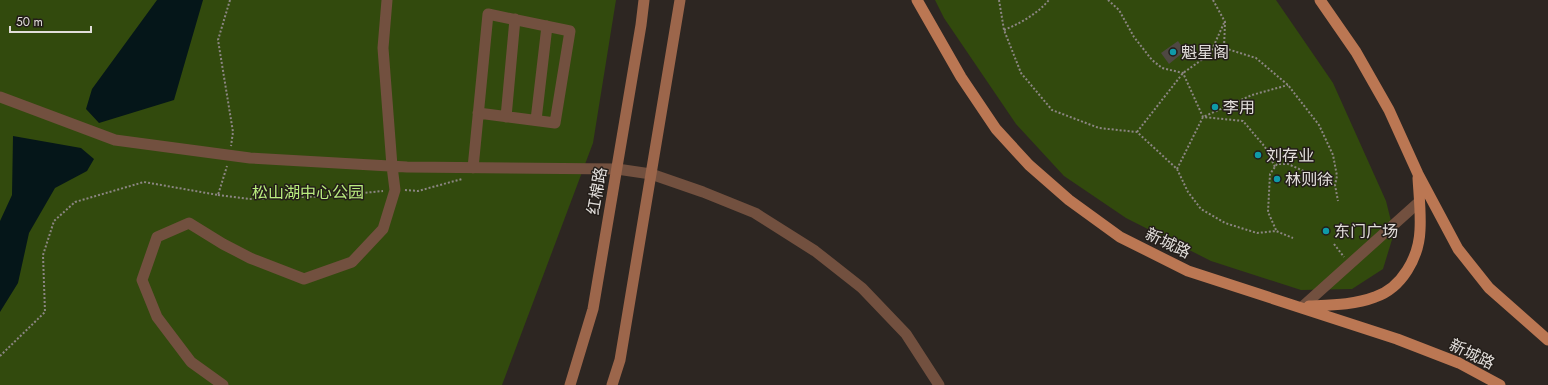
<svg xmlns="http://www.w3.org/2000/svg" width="1548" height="385" viewBox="0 0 1548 385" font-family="Jost,'Noto Sans SC',sans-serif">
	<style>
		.green { fill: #324a0d }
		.water { fill: #051619 }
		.building { fill: #4f4843 }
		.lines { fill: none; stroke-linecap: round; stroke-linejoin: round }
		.path { stroke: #8c8683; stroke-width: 2; stroke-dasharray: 2 2; stroke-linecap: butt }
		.minor { stroke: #72503f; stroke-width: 11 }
		.tertiary { stroke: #72503f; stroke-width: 11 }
		.secondary { stroke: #9c664b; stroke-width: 11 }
		.primary { stroke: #bb7753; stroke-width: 11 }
		.culture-dot { fill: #0f9aa8; stroke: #231d19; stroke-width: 1.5 }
		.labels { text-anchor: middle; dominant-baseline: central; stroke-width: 3; stroke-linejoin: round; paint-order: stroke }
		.poi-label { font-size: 16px; fill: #e1ddda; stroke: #231d19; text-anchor: start }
		.street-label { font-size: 16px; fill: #e1ddda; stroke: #231d19 }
		.park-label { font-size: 16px; fill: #baec7f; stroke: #231d19 }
	</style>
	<rect width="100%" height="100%" fill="#2d2622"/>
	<path class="green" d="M0 0H616L593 143 502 385H0Z
		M935 0H1276L1333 83 1386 201 1394 233 1383 269 1352 289 1301 290 1211 261 1126 218 1064 176 1016 124 944 18Z"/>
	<path class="water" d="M157 0H203L174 100 99 123 86 109 92 89Z
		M13 136 81 148 94 159 87 171 55 188 29 233 18 283 0 312V221L12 195Z"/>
	<path class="building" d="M1178 41 1185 51 1169 64 1161 53Z"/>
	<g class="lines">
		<path class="path" d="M230 0 218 40 233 132 231 146
			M999 0 1004 30 1021 73 1052 110 1099 128 1137 132 1177 169 1188 192 1201 209 1225 223 1257 233 1276 231 1293 238
			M1108 0 1119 10 1134 37 1152 60 1162 68 1183 73 1203 117 1243 121 1265 147 1275 167
			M1213 0 1225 22 1224 48 1256 58 1288 85 1319 125 1333 155 1337 176 1335 185 1338 201
			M1004 30C1021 23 1037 14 1049 0
			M1137 132 1183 73 1210 54 1224 23
			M1177 169 1203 117 1252 95 1288 85
			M405 190 418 191 462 179
			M218 195 249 199 333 196 383 191
			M1276 230 1268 212 1270 174 1277 164H1288L1335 185
			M1334 244 1344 257
			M0 356 45 312 43 255 54 221 75 202 144 182 218 195 227 166"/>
		<path class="minor" d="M0 97 115 140 250 158 407 167 617 169
			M506 117 515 19
			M536 120 547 26
			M473 168 488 14 570 31 555 123 478 113
			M1302 307 1419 202
			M223 385 191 362 157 317 142 280 157 237 189 223 223 244 250 258 304 279 352 262 383 229 395 190 392 166 383 48 387 0"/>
		<path class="tertiary" d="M617 169 651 174 703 192 755 213 815 251 862 288 906 334 939 385"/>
		<path class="secondary" d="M570 385 593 309 641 25 644 0
			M612 385 620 360 680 0"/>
		<path class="primary" d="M917 0 961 77 996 129 1029 165 1069 200 1120 237 1188 271 1397 339 1459 363 1500 385
			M1320 0 1356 52 1389 110 1418 174 1458 249 1489 288 1548 340
			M1309 306C1331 305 1354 305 1375 297 1402 288 1419 257 1420 230 1421 213 1419 195 1418 178"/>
	</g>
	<g class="culture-dot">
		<circle cx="1173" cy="52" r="4"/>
		<circle cx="1215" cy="107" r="4"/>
		<circle cx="1258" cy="155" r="4"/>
		<circle cx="1277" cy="179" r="4"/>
		<circle cx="1326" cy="231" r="4"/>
	</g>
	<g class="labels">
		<g class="poi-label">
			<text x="1181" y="52">魁星阁</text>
			<text x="1223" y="107">李用</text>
			<text x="1266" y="155">刘存业</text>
			<text x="1285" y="179">林则徐</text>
			<text x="1334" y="231">东门广场</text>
		</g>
		<g class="street-label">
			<text transform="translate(597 191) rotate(-80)">红棉路</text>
			<text transform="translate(1168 243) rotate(26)">新城路</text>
			<text transform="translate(1472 354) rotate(26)">新城路</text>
		</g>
		<g class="park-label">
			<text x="308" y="192">松山湖中心公园</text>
		</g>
	</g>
	<path d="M10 26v6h81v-6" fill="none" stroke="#e1ddda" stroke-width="2"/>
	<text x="16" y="26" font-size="12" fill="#e1ddda" stroke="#231d19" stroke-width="3" paint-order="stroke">50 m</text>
</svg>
